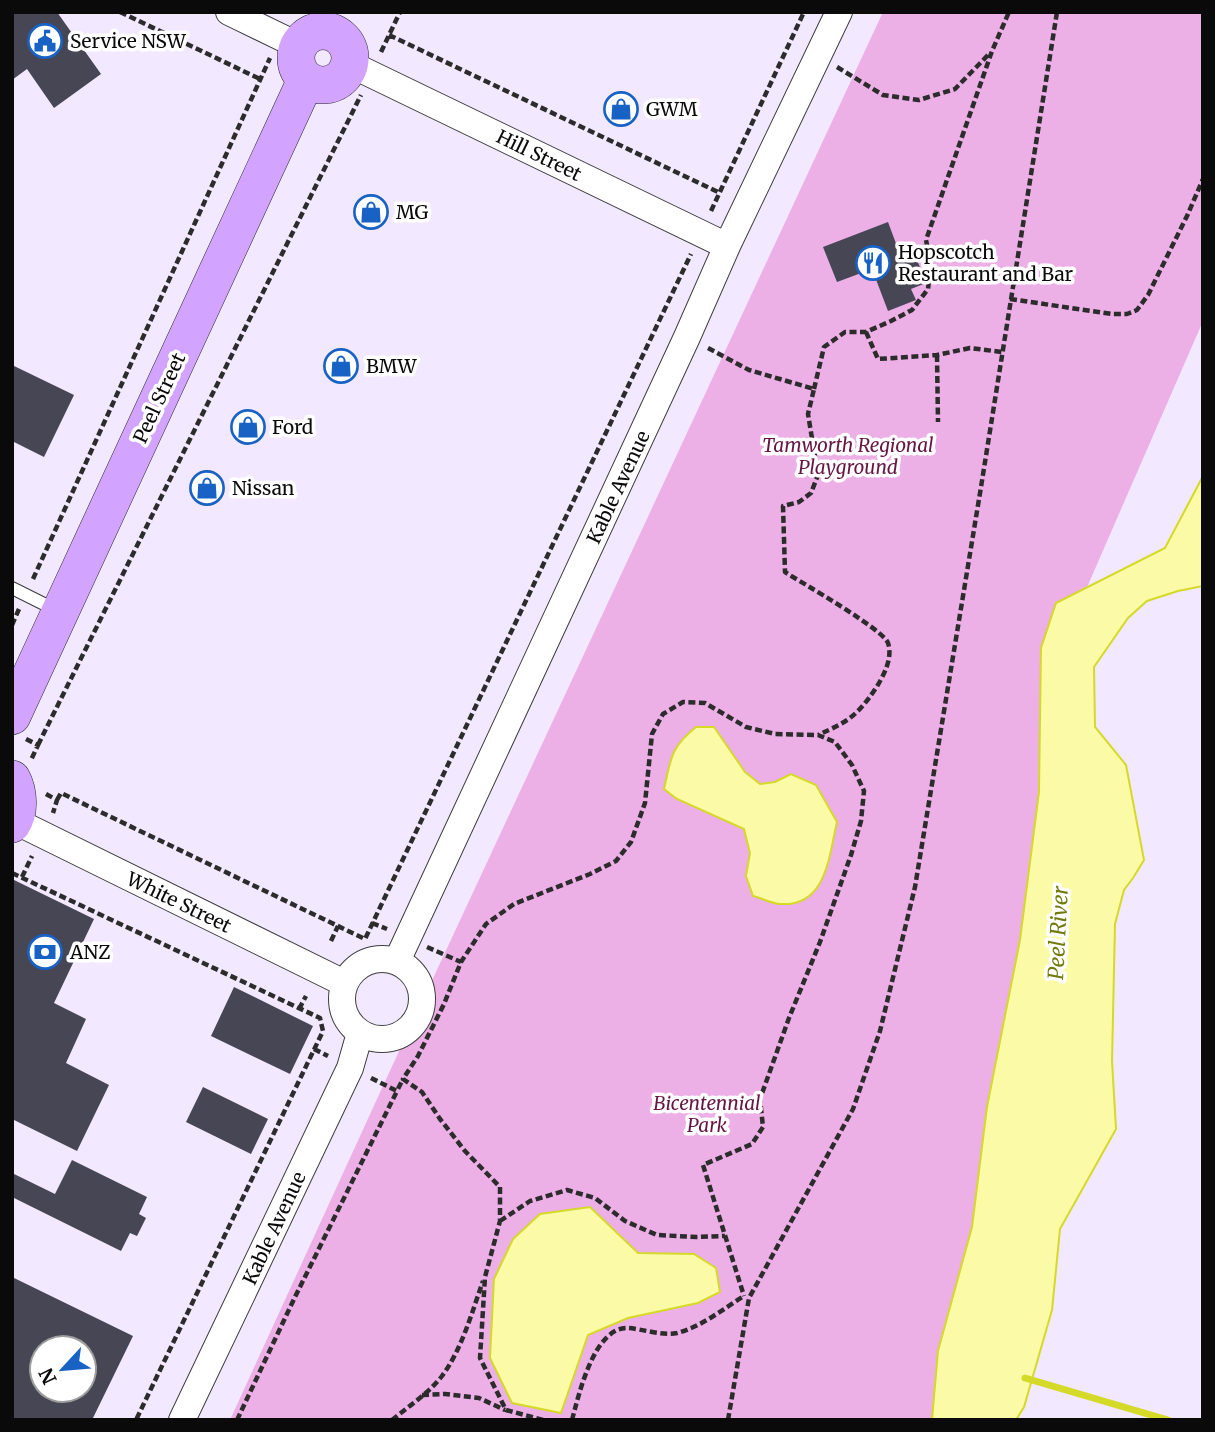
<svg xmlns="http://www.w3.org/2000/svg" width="1215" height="1432" viewBox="0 0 1215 1432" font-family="Merriweather,serif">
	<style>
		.green { fill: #ecafe6 }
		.water { fill: #fbfba7; stroke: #d5d928; stroke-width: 2 }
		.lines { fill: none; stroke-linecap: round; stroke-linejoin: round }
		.stream { stroke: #d5d928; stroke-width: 7 }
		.building { fill: #464654; fill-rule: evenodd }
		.service-casing { stroke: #3d3d3d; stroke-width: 14 }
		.minor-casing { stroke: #3d3d3d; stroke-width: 28 }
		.secondary-casing { stroke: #2c2c2c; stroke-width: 38 }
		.path { stroke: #2c2c2c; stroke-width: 4.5; stroke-dasharray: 7 3.5; stroke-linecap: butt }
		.service { stroke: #fff; stroke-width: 12 }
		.minor { stroke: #fff; stroke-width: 26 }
		.secondary { stroke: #d2a3ff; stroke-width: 37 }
		.labels { text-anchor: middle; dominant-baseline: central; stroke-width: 7; stroke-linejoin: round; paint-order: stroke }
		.poi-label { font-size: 19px; fill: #0a0a0a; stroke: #fff; text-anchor: start }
		.street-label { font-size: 19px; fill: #0a0a0a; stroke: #fff }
		.park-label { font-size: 19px; font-style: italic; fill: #661645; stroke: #fff }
		.water-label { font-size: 21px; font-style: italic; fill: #72790d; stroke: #fff }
	</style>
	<rect width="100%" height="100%" fill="#f2e8ff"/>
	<path class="green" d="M883 12H1203V321L1061 647 961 1420H230L388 1075Z"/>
	<path class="water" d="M1203 476V586L1178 591 1147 601 1128 618 1094 667 1095 727 1126 765 1144 860 1133 878 1124 890 1115 924 1112 1061 1116 1129 1060 1229 1052 1310 1024 1407 1016 1420H932L938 1351 972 1227 987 1107 1020 940 1039 792 1041 648 1056 603 1165 548Z
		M696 727H714L745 772 760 784 775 782 791 774 816 785 837 822C829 855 827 907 780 904 772 904 762 898 753 896L746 876 750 853 744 829 677 799 664 789C671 759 670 748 696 727Z
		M590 1207 638 1253 694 1254 716 1268 720 1292 698 1303 628 1318 588 1335 561 1413 512 1403 490 1358 494 1279 513 1239 540 1214Z"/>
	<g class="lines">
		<path class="stream" d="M1025 1378 1168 1420"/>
	</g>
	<path class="building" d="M12 12H57L101 74 54 108 27 69 12 80Z
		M888 222 901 257 914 252 926 283 911 289 916 300 888 311 872 269 837 282 823 247Z
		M12 365 74 395 44 457 12 441Z
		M12 879 94 919 54 1003 86 1019 66 1063 109 1085 77 1151 12 1119Z
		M234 987 313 1026 290 1074 211 1036Z
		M203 1087 268 1119 251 1154 186 1122Z
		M72 1160 147 1197 139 1214 146 1218 137 1236 130 1233 121 1251 12 1197V1173L55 1194Z
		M12 1277 133 1336 92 1420H12ZM42 1348H84V1390H42Z"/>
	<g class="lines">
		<g class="service-casing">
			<path id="service" d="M12 588 56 610"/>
		</g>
		<g class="minor-casing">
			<path id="minor" d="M229 12 299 46
				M350 64 727 246
				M15 821 344 983
				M342 999a40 40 0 1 1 80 0a40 40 0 1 1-80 0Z
				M397 961 687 337 727 246 839 12
				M182 1420 350 1068 360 1033"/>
		</g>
		<g class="secondary-casing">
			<path id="secondary" d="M296 58a27 27 0 1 1 54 0a27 27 0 1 1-54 0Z
				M12 716 306 80
				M12 779C19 792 20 812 12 824"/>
		</g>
		<path class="path" d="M120 12 260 79
			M389 35 720 193
			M381 52 400 12
			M837 67 883 95 919 100 955 89 989 54
			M711 211 804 12
			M1010 299 1112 314H1127L1137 310 1148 295 1187 216 1203 179
			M866 332 878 359 937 355 970 348 1002 352
			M708 348 749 370 814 389 808 414 818 475 811 493 799 502 783 506 785 572C802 583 883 629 888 643 893 658 884 675 876 688 857 716 849 721 818 735
			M937 355 938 422
			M814 389 824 347 845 332H866L891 321 912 310 928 289 931 264 926 240 992 51 1009 12
			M33 579 270 58
			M12 625 19 609
			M26 739 38 745 31 760
			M38 745 361 95
			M46 794 57 800 53 813
			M57 800 61 793 365 939 691 254
			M12 873 320 1018 323 1031 136 1420
			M22 877 32 856
			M372 923 387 929
			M331 941 338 926
			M427 947 461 962
			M299 1009 306 996
			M314 1049 328 1056
			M371 1078 397 1091 403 1079
			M500 1221 530 1201 567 1190 595 1198 625 1221 657 1235 697 1237 725 1236
			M422 1395 445 1394 479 1398 505 1410
			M237 1420 294 1299 397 1091
			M392 1420C409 1406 429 1393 442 1376 462 1349 472 1312 483 1281
			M543 1420 506 1410 480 1358 485 1277 500 1221V1187L465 1151 440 1119 422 1092 403 1079 418 1056 444 1004 461 962 486 924 514 904 590 874 616 861 631 842 645 803 652 734 663 714 683 702 705 703 746 727 775 734 818 735 835 742 852 765 864 791 861 821 851 855 820 942 789 1018 760 1099 763 1127 752 1144 703 1165 744 1296
			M572 1420C579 1394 594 1327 628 1328 642 1329 663 1336 677 1333 701 1327 723 1309 744 1296
			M728 1420 749 1298 853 1109 880 1031 915 887 981 487 1057 12"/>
		<use href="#service" class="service"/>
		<use href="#minor" class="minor"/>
		<use href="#secondary" class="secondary"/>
	</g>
	<defs>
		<g id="civic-ring" transform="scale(1.75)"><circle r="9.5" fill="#fff" stroke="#1861c5" stroke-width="1.5"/><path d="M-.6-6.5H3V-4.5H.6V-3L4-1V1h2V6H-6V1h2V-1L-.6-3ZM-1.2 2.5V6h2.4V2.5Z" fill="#1861c5"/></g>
		<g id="shop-ring" transform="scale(1.75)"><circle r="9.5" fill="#fff" stroke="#1861c5" stroke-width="1.5"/><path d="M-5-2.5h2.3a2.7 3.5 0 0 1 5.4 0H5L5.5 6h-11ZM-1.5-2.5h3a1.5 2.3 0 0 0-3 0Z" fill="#1861c5"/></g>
		<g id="restaurant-ring" transform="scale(1.75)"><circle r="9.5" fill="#fff" stroke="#1861c5" stroke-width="1.5"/><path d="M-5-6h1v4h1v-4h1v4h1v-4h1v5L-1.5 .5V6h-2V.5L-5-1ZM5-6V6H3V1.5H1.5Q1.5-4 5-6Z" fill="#1861c5"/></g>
		<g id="bank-ring" transform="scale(1.75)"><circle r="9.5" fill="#fff" stroke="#1861c5" stroke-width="1.5"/><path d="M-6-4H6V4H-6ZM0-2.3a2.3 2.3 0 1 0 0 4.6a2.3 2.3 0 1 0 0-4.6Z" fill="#1861c5"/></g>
	</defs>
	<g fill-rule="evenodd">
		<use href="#civic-ring" x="45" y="41"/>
		<use href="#shop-ring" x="621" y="109"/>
		<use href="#shop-ring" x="371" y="212"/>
		<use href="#restaurant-ring" x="873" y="263"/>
		<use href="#shop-ring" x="341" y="366"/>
		<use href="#shop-ring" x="248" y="427"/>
		<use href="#shop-ring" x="207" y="488"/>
		<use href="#bank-ring" x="45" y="952"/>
	</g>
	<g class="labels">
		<g class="poi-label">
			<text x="70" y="41">Service NSW</text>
			<text x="646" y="109">GWM</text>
			<text x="396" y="212">MG</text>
			<text x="898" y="252">Hopscotch<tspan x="898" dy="22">Restaurant and Bar</tspan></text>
			<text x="366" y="366">BMW</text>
			<text x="272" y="427">Ford</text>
			<text x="232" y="488">Nissan</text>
			<text x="70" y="952">ANZ</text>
		</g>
		<g class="street-label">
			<text transform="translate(539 155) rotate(26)">Hill Street</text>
			<text transform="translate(159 398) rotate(-65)">Peel Street</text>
			<text transform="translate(618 487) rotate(-65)">Kable Avenue</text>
			<text transform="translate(179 902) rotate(26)">White Street</text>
			<text transform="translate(274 1228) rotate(-65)">Kable Avenue</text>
		</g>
		<g class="park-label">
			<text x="848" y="445">Tamworth Regional<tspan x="848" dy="22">Playground</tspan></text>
			<text x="707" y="1103">Bicentennial<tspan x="707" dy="22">Park</tspan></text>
		</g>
		<g class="water-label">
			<text transform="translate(1058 933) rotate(-87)">Peel River</text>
		</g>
	</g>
	<rect width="1215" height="1432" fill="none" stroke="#0a0a0a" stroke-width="28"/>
	<g transform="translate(63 1369) rotate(244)"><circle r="33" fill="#ffffff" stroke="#9d9d9d" stroke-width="2"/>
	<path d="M0-5L12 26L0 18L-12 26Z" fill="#1861c5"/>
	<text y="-10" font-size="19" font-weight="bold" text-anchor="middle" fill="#0a0a0a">N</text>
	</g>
</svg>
